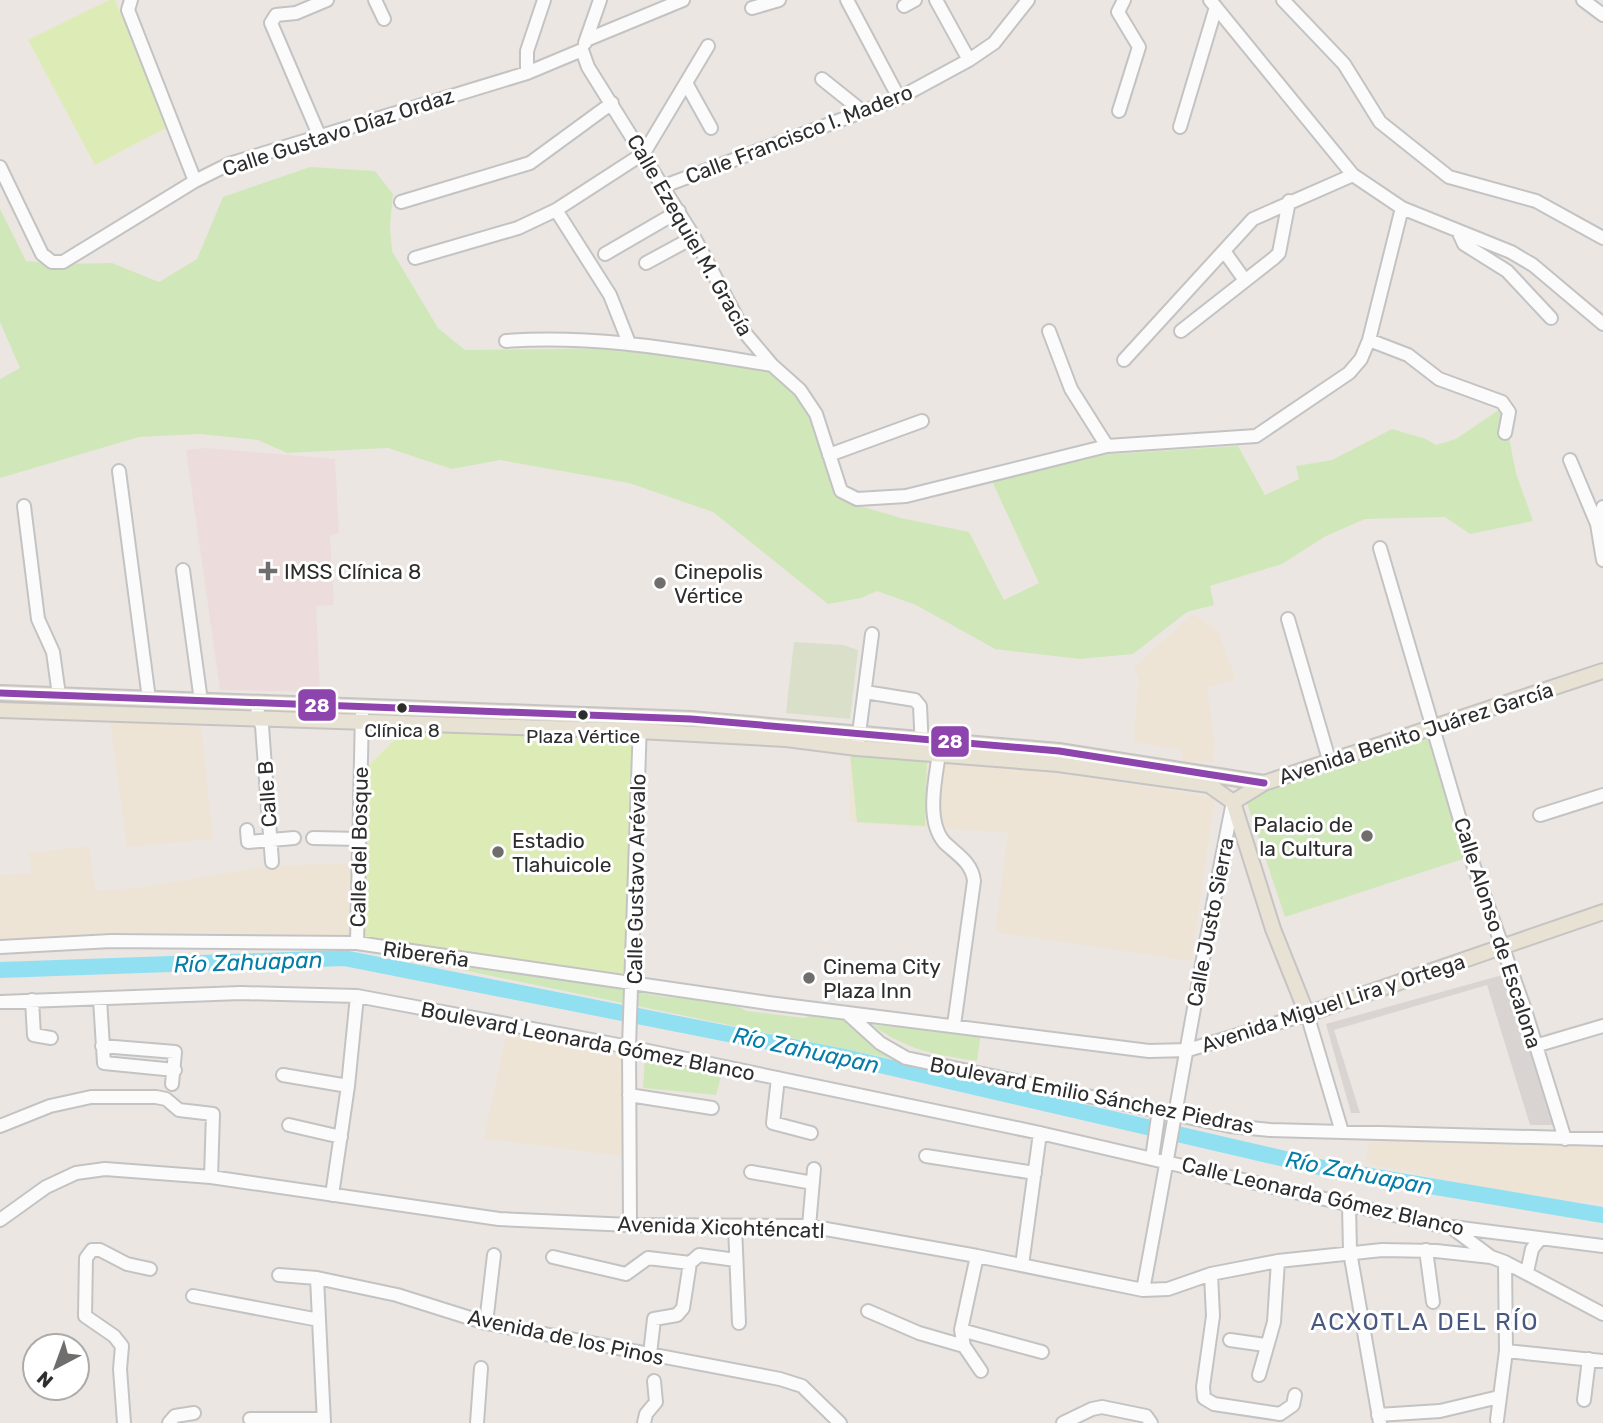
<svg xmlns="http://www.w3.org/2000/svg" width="1603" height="1423" viewBox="0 0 1603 1423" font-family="Rubik,sans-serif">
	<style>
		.education { fill: #eee4d6 }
		.medical { fill: #eddcdc }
		.green { fill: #d0e8b9 }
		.cemetery { fill: #d9dfc9 }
		.pitch { fill: #ddecb7 }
		.plaza { fill: #d9d4d1 }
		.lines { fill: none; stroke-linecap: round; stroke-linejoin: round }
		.river { stroke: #91e0f1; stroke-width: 16 }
		.minor-casing { stroke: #c4c3c3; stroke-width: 16 }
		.major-casing { stroke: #c6c4c3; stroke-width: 18 }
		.minor { stroke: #fcfbfb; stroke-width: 12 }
		.major { stroke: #e8e2d4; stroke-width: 14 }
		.bus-1-casing { stroke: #fff; stroke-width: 12 }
		.bus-1 { stroke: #8e44ad; stroke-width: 7 }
		.poi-dot { fill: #706e6c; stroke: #fff; stroke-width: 2.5 }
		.bus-dot { fill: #2d2d2d; stroke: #fff; stroke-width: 2.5 }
		.labels { text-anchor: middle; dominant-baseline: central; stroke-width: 6; stroke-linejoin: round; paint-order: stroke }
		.bus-label { font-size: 19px; fill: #2d2d2d; stroke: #fff }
		.street-label { font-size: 21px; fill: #2d2d2d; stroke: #fff }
		.poi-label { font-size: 21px; fill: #2d2d2d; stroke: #fff; text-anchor: start }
		.water-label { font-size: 23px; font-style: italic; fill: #047ea9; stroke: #fff }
		.quarter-label { font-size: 24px; letter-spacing: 2px; fill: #495881; stroke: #fff }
		.line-badge { stroke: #fff; stroke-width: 2.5 }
		.badge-label { font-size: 19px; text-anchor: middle; font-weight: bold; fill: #fff }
	</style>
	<rect width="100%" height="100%" fill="#ebe6e2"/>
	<path class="education" d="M1193 614 1218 631 1236 679 1207 687 1214 740 1213 762 1183 761 1181 750 1133 742 1139 680 1134 667Z
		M110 722 201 725 213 839 127 847Z
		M850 753 948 757 1215 797 1191 961 995 932 1008 833 849 822Z
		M89 846 95 891 137 888 269 866 352 863 351 937 222 936V932L156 933 155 937 140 938 139 932 0 940V875L31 873 29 853Z
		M507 1031 623 1051 621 1156 484 1138Z
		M1369 1141 1603 1147V1203L1538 1199 1366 1163Z"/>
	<path class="medical" d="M207 448 335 459 339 533 330 536 334 605 316 606 320 692 220 690 186 450Z"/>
	<path class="green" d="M310 167 375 171 393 194 390 226 392 251 438 328 465 350 634 348 770 370 811 412 832 486 846 502 901 518 969 532 1004 600 1039 583 991 479 1081 456 1238 446 1265 495 1299 479 1296 466 1332 460 1392 429 1426 439 1436 445 1456 439 1503 407 1516 473 1533 521 1470 534 1445 517 1365 519 1326 536 1282 564 1210 586 1214 605 1187 612 1133 654 1080 659 995 649 916 605 877 591 861 598 828 604 713 512 629 483 500 460 452 469 388 448 287 453 258 440 199 434 139 437 0 478V379L20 368 0 322V209L26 261 63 264 112 263 159 282 197 259 223 197Z
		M11 694 217 704 218 714 12 707Z
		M1429 737 1469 857 1285 917 1245 797Z
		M850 753 927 757 925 826 857 822Z
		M367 950 448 960 665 997 727 1001 747 1011 804 1018 816 1013 840 1014 893 1059Z
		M871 1025 981 1033 977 1061C931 1054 911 1051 871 1025Z
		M645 1057 722 1073 716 1095 643 1088Z"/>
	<path class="cemetery" d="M794 642 843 645 858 650 850 719 786 713Z"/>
	<path class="pitch" d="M109 0H115L168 127 95 165 28 40Z
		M405 730 633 738 626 977 364 939 369 765Z"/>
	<path class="plaza" d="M1506 974 1555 1125H1530L1487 985 1334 1030 1360 1113H1351L1326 1024Z"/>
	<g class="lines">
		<path class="river" d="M0 970 344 958 845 1057 1328 1169 1603 1215"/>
		<g class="minor-casing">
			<path id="minor" d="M131 0 128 10 195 181
				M375 0 384 19
				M847 0 899 98
				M936 0 969 60
				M1210 0 1353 175 1402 208 1511 252 1533 265 1603 324
				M1283 0 1344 64 1380 122 1449 177 1536 201 1603 238
				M1583 0 1603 15
				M904 6 915 0
				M752 8 779 0
				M586 40 683 0
				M585 43 600 0
				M582 50 588 67 694 237 745 333 772 365 800 390 816 414 841 491 857 499 906 496 1107 446 1256 436 1349 373 1361 359 1369 340 1402 208
				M527 73V51L544 0
				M822 79 862 111
				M686 83 711 128
				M1119 111 1139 47 1118 12 1124 0
				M1180 127 1216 7
				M319 135 271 23 276 15 296 13 327 0
				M0 167 42 254 52 262H63L195 181 229 164 527 73 582 50
				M664 186 899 98 969 60 994 43 1028 0
				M401 202 530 163 612 103
				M556 210 610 295 629 343
				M1458 231 1464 244 1507 271 1551 318
				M1224 251 1244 279
				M605 254 679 211
				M415 258 518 228 556 210 644 153 708 46
				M646 263 694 237
				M1049 331 1071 389 1107 446
				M1181 331 1274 258 1279 253 1289 201
				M1369 340 1408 355 1439 379 1502 402 1509 412 1505 433
				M506 341C596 334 684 351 772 365
				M1124 360 1253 219 1353 175
				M829 455 922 421
				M1570 460 1597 524 1603 560
				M119 471 149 699
				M24 506 38 619 53 652 59 695
				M1597 524 1603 507
				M1380 548 1473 864 1524 1007 1565 1139
				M183 570 201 701
				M1288 619 1330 763
				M865 692 915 700 920 706 922 748
				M259 702 257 715 262 726 272 862
				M858 741 872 634
				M939 754C935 780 926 821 944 842 956 854 972 862 974 881L954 1025
				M1540 815 1603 795
				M247 830 248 842 294 838
				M313 838 360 839
				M357 943 362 713
				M0 947 111 941 357 943 768 1003 1149 1051 1188 1050 1307 1014 1342 1132
				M100 999 104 1063 175 1070
				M32 1000 34 1035 51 1038
				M0 1002 241 993 357 996 629 1047 1040 1133 1437 1225 1603 1246
				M848 1014 880 1043 906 1058 1230 1126 1270 1130 1603 1139
				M102 1046 175 1052 172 1084
				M1535 1046 1603 1026
				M283 1075 348 1086
				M778 1078 773 1123 811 1133
				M629 1095 712 1108
				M289 1125 341 1137
				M0 1126 50 1106 91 1097H156L166 1099 179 1110 213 1114 211 1177
				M926 1156 1035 1173
				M1152 1158 1159 1110
				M751 1172 813 1183
				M332 1195 348 1086 357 996
				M1349 1204 1350 1252 1380 1423
				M0 1220 46 1187 76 1173 105 1169 211 1177 499 1219 630 1225 809 1226 977 1256 1143 1290 1168 1289 1211 1274 1278 1261 1382 1250 1436 1251 1491 1257 1505 1262 1603 1314
				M630 1225 629 1047 640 722
				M735 1226 739 1323
				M809 1226 814 1169
				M1455 1230 1491 1257
				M1426 1250 1433 1302
				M977 1256 961 1330 964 1346 981 1371
				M553 1257 626 1274 648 1258 690 1263
				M1022 1265 1040 1133
				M1527 1272 1532 1249 1540 1239
				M1211 1274 1213 1316 1203 1387 1204 1398 1214 1404 1280 1414
				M279 1275 317 1278 397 1295 486 1323 780 1379 802 1386 840 1423
				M317 1278 324 1423
				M1143 1290C1174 1127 1200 964 1233 802
				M193 1296 319 1320
				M868 1311 919 1333 964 1346
				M486 1323 494 1255
				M961 1330 1042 1352
				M1230 1340 1265 1345
				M1506 1351 1603 1361
				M650 1354 654 1319 677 1315 683 1308 690 1263 699 1255 736 1260
				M1259 1375 1274 1322 1278 1261
				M1584 1400 1589 1359
				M1280 1414 1293 1405 1295 1395
				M1378 1415 1440 1411 1499 1397
				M250 1419H324
				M1497 1420 1506 1351 1505 1262
				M124 1423 120 1369 122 1346 114 1336 85 1316 86 1258 92 1250H100L127 1264 150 1269
				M169 1423 175 1416 194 1413
				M477 1423 481 1368
				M644 1423 646 1414 656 1402 654 1381
				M1063 1423 1092 1409 1102 1407 1146 1416 1151 1423"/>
		</g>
		<g class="major-casing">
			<path id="major" d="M0 693 691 719 1059 751 1264 783
				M0 710 639 731 786 739 857 748 1058 764 1209 785 1233 802
				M1233 802 1273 929 1307 1014 1603 912
				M1233 802 1264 783 1603 671"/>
		</g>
		<use href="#minor" class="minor"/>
		<use href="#major" class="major"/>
		<g class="bus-1-casing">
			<path id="bus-1" d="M0 693 691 719 1059 751 1264 783"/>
		</g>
		<use href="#bus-1" class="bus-1"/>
	</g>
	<g class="poi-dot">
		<path d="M264.5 560.5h7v7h7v7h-7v7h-7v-7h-7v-7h7z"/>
		<circle cx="660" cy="583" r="7"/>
		<circle cx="1367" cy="836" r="7"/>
		<circle cx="498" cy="852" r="7"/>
		<circle cx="809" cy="978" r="7"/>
	</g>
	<g class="bus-dot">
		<circle cx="402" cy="708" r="6"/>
		<circle cx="583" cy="715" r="6"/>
	</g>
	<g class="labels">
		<g class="bus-label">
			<text x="402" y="730">Clínica 8</text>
			<text x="583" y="736">Plaza Vértice</text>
		</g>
		<g class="street-label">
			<text transform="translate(338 132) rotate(-18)">Calle Gustavo Díaz Ordaz</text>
			<text transform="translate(799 134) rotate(-21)">Calle Francisco I. Madero</text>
			<text transform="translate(690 235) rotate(60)">Calle Ezequiel M. Gracía</text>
			<text transform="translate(1416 733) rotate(-18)">Avenida Benito Juárez García</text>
			<text transform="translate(267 794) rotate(-94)">Calle B</text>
			<text transform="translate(359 847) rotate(-89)">Calle del Bosque</text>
			<text transform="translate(636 879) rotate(-89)">Calle Gustavo Arévalo</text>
			<text transform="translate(1210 922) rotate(-79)">Calle Justo Sierra</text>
			<text transform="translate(1498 933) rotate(72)">Calle Alonso de Escalona</text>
			<text transform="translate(426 954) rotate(8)">Ribereña</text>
			<text transform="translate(1333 1003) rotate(-18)">Avenida Miguel Lira y Ortega</text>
			<text transform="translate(588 1041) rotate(11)">Boulevard Leonarda Gómez Blanco</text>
			<text transform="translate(1092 1095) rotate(11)">Boulevard Emilio Sánchez Piedras</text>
			<text transform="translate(1323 1196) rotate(13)">Calle Leonarda Gómez Blanco</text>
			<text transform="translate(721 1227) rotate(2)">Avenida Xicohténcatl</text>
			<text transform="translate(566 1337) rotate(12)">Avenida de los Pinos</text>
		</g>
		<g class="poi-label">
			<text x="284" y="571">IMSS Clínica 8</text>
			<text x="674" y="571">Cinepolis<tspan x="674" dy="24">Vértice</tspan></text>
			<text x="1353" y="824" text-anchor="end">Palacio de<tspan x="1353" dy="24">la Cultura</tspan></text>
			<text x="512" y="840">Estadio<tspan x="512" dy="24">Tlahuicole</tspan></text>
			<text x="823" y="966">Cinema City<tspan x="823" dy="24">Plaza Inn</tspan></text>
		</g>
		<g class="water-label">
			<text transform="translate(248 962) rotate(-2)">Río Zahuapan</text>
			<text transform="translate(806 1050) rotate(12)">Río Zahuapan</text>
			<text transform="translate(1359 1173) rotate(11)">Río Zahuapan</text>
		</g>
		<g class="quarter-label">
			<text x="1425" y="1322">ACXOTLA DEL RÍO</text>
		</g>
	</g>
	<g class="line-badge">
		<rect x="297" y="688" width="40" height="34" rx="7" fill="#8e44ad"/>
		<rect x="930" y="725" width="40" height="33" rx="7" fill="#8e44ad"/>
	</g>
	<g class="badge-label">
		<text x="317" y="712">28</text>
		<text x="950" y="748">28</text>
	</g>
	<g transform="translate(56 1367) rotate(221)"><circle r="33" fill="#ffffff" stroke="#ababab" stroke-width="2"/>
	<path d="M0-5L12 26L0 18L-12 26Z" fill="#706e6c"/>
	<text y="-10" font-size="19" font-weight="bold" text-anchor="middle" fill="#2d2d2d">N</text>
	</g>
</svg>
